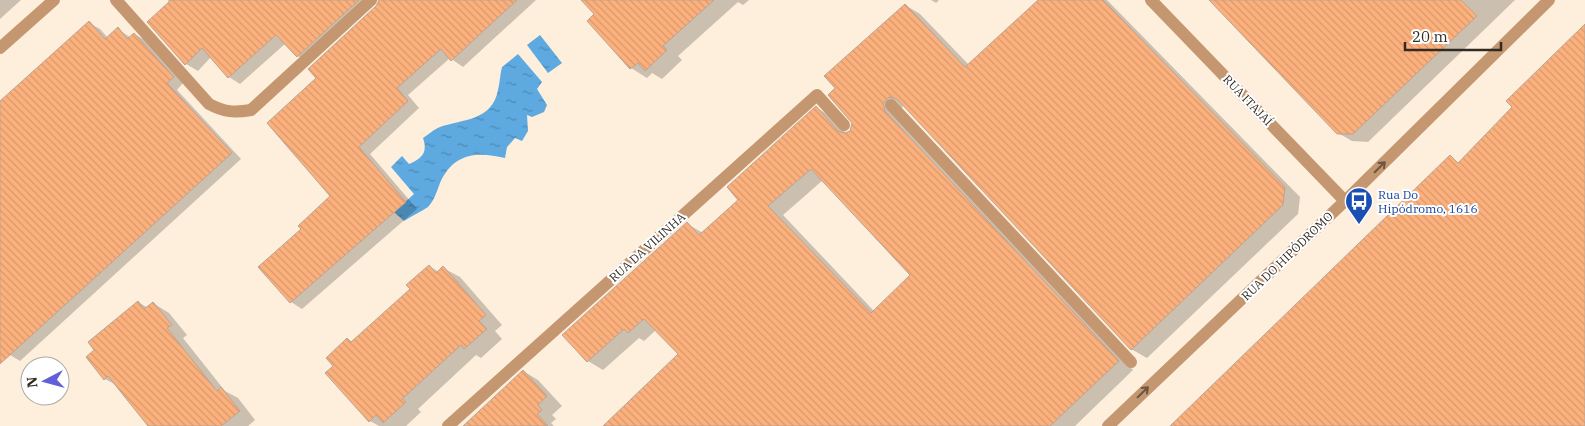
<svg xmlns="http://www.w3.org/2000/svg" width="1585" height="426" viewBox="0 0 1585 426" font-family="'IBM Plex Serif',serif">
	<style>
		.water { fill: url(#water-ripples) }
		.shadow { fill: #0003; fill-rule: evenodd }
		.building { fill: url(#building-back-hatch); stroke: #b9a598; fill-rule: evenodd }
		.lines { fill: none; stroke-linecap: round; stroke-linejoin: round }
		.street { stroke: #c59770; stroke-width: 12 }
		.oneway { stroke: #6c5642 }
		.labels { text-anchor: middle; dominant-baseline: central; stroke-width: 4; stroke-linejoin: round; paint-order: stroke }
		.street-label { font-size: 12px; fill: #312b24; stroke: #fff }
		.transit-label { font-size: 12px; fill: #164399; stroke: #fff; text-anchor: start }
	</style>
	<defs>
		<pattern id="water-ripples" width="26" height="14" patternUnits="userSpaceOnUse" patternTransform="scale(1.25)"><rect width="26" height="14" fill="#5da9e0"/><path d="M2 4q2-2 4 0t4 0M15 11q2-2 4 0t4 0" fill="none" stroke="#4d8ab5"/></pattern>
		<pattern id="building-back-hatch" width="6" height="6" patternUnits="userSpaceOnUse" patternTransform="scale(1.25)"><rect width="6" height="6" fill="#fcb17d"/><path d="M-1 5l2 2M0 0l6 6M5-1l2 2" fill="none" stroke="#d8986c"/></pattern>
	</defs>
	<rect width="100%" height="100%" fill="#feefdc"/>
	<path class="water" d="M540 35 562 63 548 73 527 45Z
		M518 54 542 82 537 89 547 105 544 112 532 117 527 115 528 131 522 141 515 138 507 147 505 158C477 151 453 153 440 183 437 191 434 201 428 207 421 212 411 216 404 221L394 212 414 194 391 167 402 156 409 164C422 158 428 153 423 138 428 135 434 129 440 127 463 119 492 121 498 90 500 82 500 74 502 67Z"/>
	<path class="shadow" d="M0 0H21L0 19Z
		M168 0H378L310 63 298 56 286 43 240 84 229 77 211 57 198 71 186 64Z
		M379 0H536L463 67 450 58 408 95 419 108 370 154 417 209 302 309 291 302 303 229 332 196 318 78 378 7Z
		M595 0H749L743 5 738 2 678 56 682 60 662 79 652 73 647 78 631 68 589 21 596 14Z
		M931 0H939L936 3Z
		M1040 0H1107L1300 197 1298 214 1147 358 1131 349 904 105 898 112 900 120 1133 370 1075 426H605L679 355 656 330 644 341 639 338 603 370 588 361 564 335 687 224 703 233 740 200 817 108 832 117 847 134 851 132 905 5 920 14 969 65ZM823 180 912 275 874 311 783 215Z
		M1211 0H1515L1368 142 1352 141 1338 133Z
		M89 23 100 29 108 38 118 29 131 38 134 34 145 40 183 83 177 90 241 159 20 361 10 355 0 345V102Z
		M429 266 439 272 443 268 460 277 502 325 495 331 502 339 481 358 476 355 418 409 421 412 406 426H379L370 421 335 367 348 340 352 343 412 289Z
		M138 302 148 308 153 303 169 313 187 335 183 338 225 391 238 398 255 420 248 426H150L118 386 105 379 96 350Z
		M523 371 538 380 562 406 552 415 556 419 551 423 554 426H465Z"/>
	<path class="building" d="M171 0H359L297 57 276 35 228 78 202 48 185 65 147 22Z
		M379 0H517L451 61 441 49 397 88 408 101 359 147 406 202 290 303 258 267 301 229 298 226 330 196 267 123 316 78 308 69 376 6Z
		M581 0H714L663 46 667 50 645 71 638 63 630 69 587 21 594 14Z
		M1038 0H1103L1285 187 1283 205 1131 350 897 99 889 97 883 103 885 111 1119 361 1050 426H603L678 354 644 319 628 333 624 329 587 362 562 335 687 222 699 235 738 200 727 187 816 106 838 131 845 133 850 131 852 123 828 95 835 88 824 76 905 4 965 67ZM811 169 910 275 871 313 768 206Z
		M1209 0H1461L1477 16 1353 134H1337Z
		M89 21 105 39 118 27 127 39 134 33 174 77 167 83 232 153 0 364V101Z
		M1585 24V426H1170L1450 155 1458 163 1512 107 1506 101Z
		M429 265 436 273 443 266 486 315 479 321 487 329 464 349 461 345 402 399 406 402 383 423 376 415 369 422 325 373 333 366 326 358 347 338 351 342 410 289 406 285Z
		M138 301 144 309 153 302 172 325 167 328 217 391 221 387 240 411 221 426H148L108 376 104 380 86 357 94 350 88 342Z
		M523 370 547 396 538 405 542 410 537 414 548 426H463Z"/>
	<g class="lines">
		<path class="street" d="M116 0 209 104C224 112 234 113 251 110L371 0
			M1151 0 1345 201
			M0 48 54 0
			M891 105 1131 362
			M448 426 817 95 844 125
			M1108 426 1345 201 1549 0"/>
	</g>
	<defs><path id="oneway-shaft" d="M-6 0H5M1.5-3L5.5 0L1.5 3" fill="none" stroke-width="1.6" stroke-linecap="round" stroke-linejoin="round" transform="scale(1.25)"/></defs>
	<g class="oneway">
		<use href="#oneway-shaft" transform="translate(1380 167) rotate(-45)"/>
		<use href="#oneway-shaft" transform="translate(1143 392) rotate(-44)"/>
	</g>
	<defs>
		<g id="bus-pin" transform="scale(1.4375)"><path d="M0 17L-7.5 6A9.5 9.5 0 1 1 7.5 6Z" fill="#1a4fb4" stroke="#fff"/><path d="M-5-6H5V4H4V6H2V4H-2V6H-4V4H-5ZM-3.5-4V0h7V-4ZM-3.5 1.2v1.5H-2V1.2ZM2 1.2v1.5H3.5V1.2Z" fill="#fff"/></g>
	</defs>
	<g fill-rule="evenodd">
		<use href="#bus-pin" x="1359" y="201"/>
	</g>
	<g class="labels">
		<g class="street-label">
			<text transform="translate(1248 100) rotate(46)">RUA ITAJAÍ</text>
			<text transform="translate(647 247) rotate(-42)">RUA DA VILINHA</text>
			<text transform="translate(1287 256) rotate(-44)">RUA DO HIPÓDROMO</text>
		</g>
		<g class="transit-label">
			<text x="1378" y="194">Rua Do<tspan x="1378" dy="14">Hipódromo, 1616</tspan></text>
		</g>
	</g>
	<g transform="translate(45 381) rotate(264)"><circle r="24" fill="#ffffff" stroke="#adaaa7"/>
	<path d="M0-4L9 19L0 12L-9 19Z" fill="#6260d9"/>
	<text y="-8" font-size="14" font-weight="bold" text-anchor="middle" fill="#312b24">N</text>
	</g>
	<path d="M1405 42v8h96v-8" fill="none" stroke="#312b24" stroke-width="2.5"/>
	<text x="1412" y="42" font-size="15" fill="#312b24" stroke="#ffffff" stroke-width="4" paint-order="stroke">20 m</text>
</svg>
